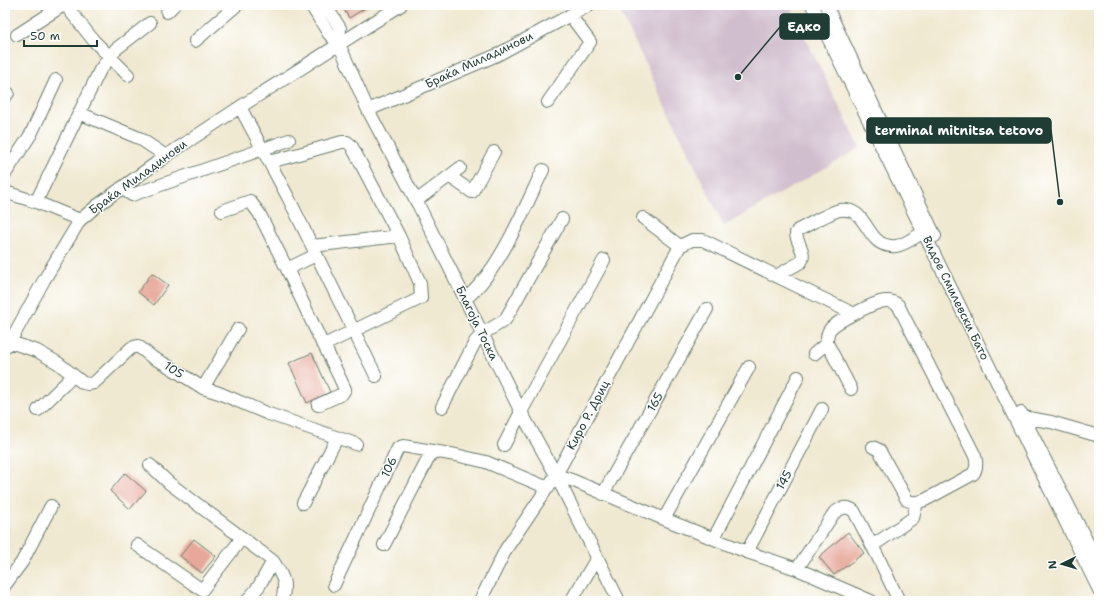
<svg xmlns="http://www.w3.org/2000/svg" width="1104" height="606" viewBox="0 0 1104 606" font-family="'Shantell Sans',sans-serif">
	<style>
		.industrial { fill: #d0bdcd }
		.building { fill: #e7a79a }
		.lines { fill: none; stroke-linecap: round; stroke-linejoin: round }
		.minor-casing { stroke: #68796b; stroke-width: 14 }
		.minor { stroke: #fff; stroke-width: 12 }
		.labels { text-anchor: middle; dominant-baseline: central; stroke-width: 3; stroke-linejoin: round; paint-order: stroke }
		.street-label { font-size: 12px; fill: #1f3d34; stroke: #fff }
		.leader { fill: none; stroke: #1f3d34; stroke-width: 1.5 }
		.callout-dot { fill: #1f3d34; stroke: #fff; stroke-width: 1.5 }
		.callout { fill: #1f3d34; stroke: #1f3d34; stroke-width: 1.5 }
		.callout-label { font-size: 13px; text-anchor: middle; font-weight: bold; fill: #fff }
	</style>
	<rect width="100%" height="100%" fill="#fff"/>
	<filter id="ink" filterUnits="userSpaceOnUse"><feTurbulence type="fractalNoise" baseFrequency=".025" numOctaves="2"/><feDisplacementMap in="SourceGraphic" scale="8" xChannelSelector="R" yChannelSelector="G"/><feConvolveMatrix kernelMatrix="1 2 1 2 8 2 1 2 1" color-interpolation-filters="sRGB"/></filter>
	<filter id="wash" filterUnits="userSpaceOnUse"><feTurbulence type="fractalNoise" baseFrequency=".012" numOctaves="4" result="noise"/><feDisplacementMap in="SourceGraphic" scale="16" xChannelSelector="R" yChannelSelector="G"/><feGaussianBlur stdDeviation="0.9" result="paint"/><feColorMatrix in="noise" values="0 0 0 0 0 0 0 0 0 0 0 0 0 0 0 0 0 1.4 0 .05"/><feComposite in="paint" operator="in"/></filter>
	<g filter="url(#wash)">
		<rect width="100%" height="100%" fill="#f0e9d1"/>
		<path class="industrial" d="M617 5H789L860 148 724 226Z"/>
		<g id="blocks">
			<path class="building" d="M341 5H370L349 18Z
				M152 273 168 285 154 305 138 292Z
				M312 353 330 392 307 403 289 363Z
				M125 473 146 491 130 509 110 491Z
				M848 532 864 553 834 575 819 557Z
				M194 539 216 556 202 573 180 556Z"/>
		</g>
	</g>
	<g filter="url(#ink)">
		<use href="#blocks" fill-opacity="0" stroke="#68796b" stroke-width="1"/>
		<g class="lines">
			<g class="minor-casing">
				<path id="minor" d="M311 5 329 34 339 44 368 110 419 206 521 412 556 475 619 601
					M325 5 340 28 339 44
					M812 5 1099 590
					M826 5 935 236
					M167 12 174 5
					M17 35 62 6 67 7 94 41 128 75
					M195 41 237 5
					M5 96 8 93
					M548 102 590 42 570 15
					M240 107 289 199 376 376
					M368 110 497 55 589 5
					M79 113 139 138 166 156
					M270 162 342 142H347L351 145 399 236 312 246
					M5 174 31 134 56 80
					M449 176 472 192 494 152
					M121 188 132 195 289 140
					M5 192 36 202 80 220
					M416 201 460 168
					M36 202 100 70 116 49 150 23
					M222 211 250 201 259 213 287 269 322 343 324 345 421 298 420 283 399 236
					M643 218 680 246
					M287 269 316 255
					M776 276 801 262C807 252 796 243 796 233L798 230C807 226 832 211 840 210 870 206 864 249 896 246 905 245 916 236 924 232
					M465 299C499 272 524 209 543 170
					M10 342 37 351 58 363 83 383 88 384 94 383 131 348 138 346 153 358 165 364 203 388 219 393 266 413 356 444
					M827 343 851 389
					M5 347 10 342 44 280 80 220 98 205 166 156 240 107 401 5
					M814 354 827 343C827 338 827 332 831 328 838 321 870 305 880 302 887 300 893 301 898 305L975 456C977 463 977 469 973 474L925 500C918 502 914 504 907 500L879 450 873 447
					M203 388 238 329
					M318 405 342 394 345 389 324 345
					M442 407 475 342 482 334 505 320 562 219
					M38 410 73 376
					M1021 413 1099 565
					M1023 417 1051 422 1099 436
					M504 445 521 412 604 260
					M150 465 169 483 273 561C283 577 287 582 282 601
					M556 475 574 481 664 519 747 552 797 569 871 601
					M603 494 707 309
					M303 503 337 438
					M664 519 749 367
					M714 538 798 377
					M137 545 202 590 242 538
					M384 545 432 451
					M872 546 913 518 917 503
					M747 552 822 409
					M797 569 834 513C841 508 847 505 854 511L879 559 899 601
					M5 585 22 562 51 506
					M334 585 398 448 403 446 456 455 486 462 548 488
					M247 601 259 586 273 561
					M480 601 506 549 556 475 680 246 692 240H703L854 314
					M571 601 597 558"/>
			</g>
			<use href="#minor" class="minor"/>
		</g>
	</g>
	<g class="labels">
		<g class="street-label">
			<text transform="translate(479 60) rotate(-25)">Браќа Миладинови</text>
			<text transform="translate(138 177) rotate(-36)">Браќа Миладинови</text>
			<text transform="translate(956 298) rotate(64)">Видое Смилевски Бато</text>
			<text transform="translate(477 323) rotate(64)">Благоја Тоска</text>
			<text transform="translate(174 370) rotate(33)">105</text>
			<text transform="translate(655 402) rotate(-61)">165</text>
			<text transform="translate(588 415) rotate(-62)">Киро Р. Дриц</text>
			<text transform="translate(389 467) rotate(-65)">106</text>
			<text transform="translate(784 480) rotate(-62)">145</text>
		</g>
	</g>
	<path class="leader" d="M738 77L780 27M1060 202L1051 130"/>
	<g class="callout-dot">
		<circle cx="738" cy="77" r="4"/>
		<circle cx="1060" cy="202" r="4"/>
	</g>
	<g class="callout">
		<rect x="780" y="14" width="49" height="25" rx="4"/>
		<rect x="867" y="118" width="184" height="25" rx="4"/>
	</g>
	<g class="callout-label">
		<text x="804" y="31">Едко</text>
		<text x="959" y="135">terminal mitnitsa tetovo</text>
	</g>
	<rect width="1104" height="606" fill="none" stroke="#fff" stroke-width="20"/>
	<g transform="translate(1062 564) rotate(265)" stroke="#ffffff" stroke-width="3" paint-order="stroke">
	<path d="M0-3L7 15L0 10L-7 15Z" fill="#1f3d34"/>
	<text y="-6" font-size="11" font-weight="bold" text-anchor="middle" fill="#1f3d34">N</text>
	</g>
	<path d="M24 40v6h73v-6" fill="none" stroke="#1f3d34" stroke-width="2"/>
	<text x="30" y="40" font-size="12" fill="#1f3d34" stroke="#ffffff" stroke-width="3" paint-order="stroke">50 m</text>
</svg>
